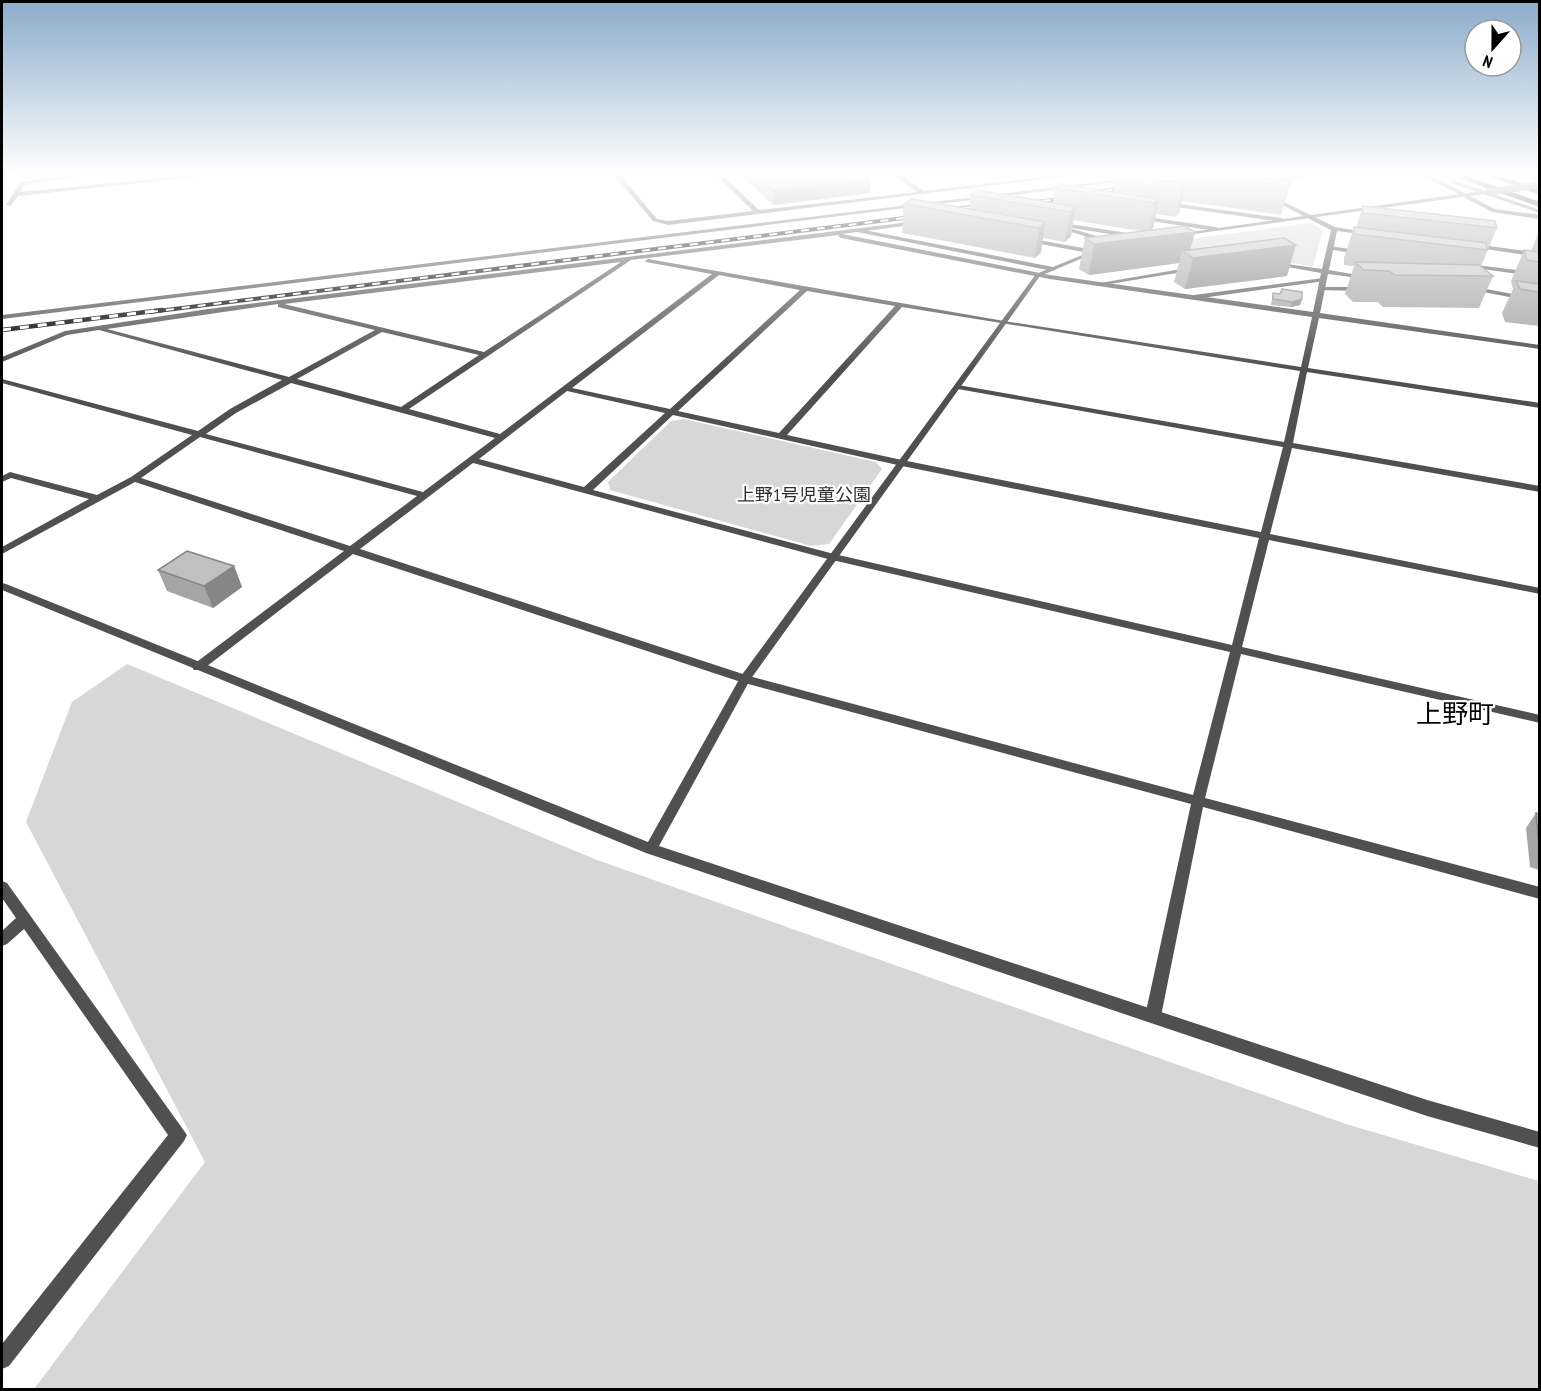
<svg xmlns="http://www.w3.org/2000/svg" width="1541" height="1391" viewBox="0 0 1541 1391" font-family="'PT Sans Narrow','Noto Sans JP',sans-serif">
	<style>
		.green { fill: #d7d7d7 }
		.lines { fill: none; stroke-linecap: round; stroke-linejoin: round }
		.trunk-casing { stroke: #dbdbdb; stroke-width: 2 }
		.service { fill: #505050; fill-rule: evenodd }
		.minor { fill: #505050; fill-rule: evenodd }
		.tertiary { fill: #505050; fill-rule: evenodd }
		.trunk { fill: #000; fill-rule: evenodd }
		.rail-far1-casing { stroke: #000; stroke-width: 4 }
		.rail-casing { stroke: #000; stroke-width: 4.5 }
		.rail-far1 { stroke: #fff; stroke-width: 2; stroke-dasharray: 8; stroke-linecap: butt }
		.rail { stroke: #fff; stroke-width: 3; stroke-dasharray: 9; stroke-linecap: butt }
		.tertiary-bridge { stroke: #505050; stroke-width: 7 }
		.wall { fill: #a5a5a5 }
		.shaded-wall { fill: #868686 }
		.building { fill: #c0c0c0; stroke: #868686; stroke-width: 1.5 }
		.labels { text-anchor: middle; dominant-baseline: central; stroke-width: 4.5; stroke-linejoin: round; paint-order: stroke }
		.far-park-label { font-size: 18px; fill: #2e2e2e; stroke: #fff }
		.quarter-label { font-size: 26px; fill: #000; stroke: #fff }
	</style>
	<rect width="100%" height="100%" fill="#fff"/>
	<path class="green" d="M1310 223 1323 230 1313 266 1162 246 1159 243Z
		M684 419 876 462 882 469 829 544 811 546 610 490 608 482 671 421Z
		M127 664 597 860 1346 1124 1539 1181V1389H34L205 1162 26 822 72 702Z"/>
	<g class="lines">
		<g class="trunk-casing">
			<path id="trunk" d="M1451 175H1463L1540 202V207Z
				M1487 175H1499L1540 190V195Z"/>
		</g>
		<path class="service" d="M74 175H93L25 184 20 192 192 175H215L18 196 11 206 6 205 21 182Z
			M614 175H620L657 219 668 221 753 211 716 175H722L759 210 917 192 894 175H901L924 191 1057 175H1077L668 225 653 221Z
			M1164 202 1282 218 1285 220 1282 222 1162 205Z
			M1140 216 1216 227 1219 229 1216 231 1138 219Z
			M1056 222 1134 234 1137 236 1134 238 1054 225Z
			M859 229 1053 267 1056 269 1053 271 857 232V230Z
			M1027 238 1094 250 1097 252 1094 254 1025 241 1024 240Z
			M1330 246 1363 251 1366 253 1363 255 1328 249 1327 248Z
			M1469 264 1540 273V277L1467 267 1466 266Z
			M1193 267 1195 268V270L1097 286 1094 284Z
			M1323 278 1326 280 1325 281 1194 299 1190 297 1194 295Z
			M1321 287H1363L1367 289 1363 291 1319 290V288Z
			M2 881 7 883 187 1135 184 1141 9 1366 2 1369V1344L168 1135 24 929 7 944 2 946V931L16 918 2 898Z"/>
		<path class="minor" d="M1155 175H1174L2 319V315Z
			M1297 175H1317L1262 183 1259 181Z
			M1422 175H1430L1495 209 1540 215V219L1492 212Z
			M1528 175 1540 176V180L1529 176Z
			M1453 180 1540 210V213L1451 183Z
			M1270 195 1335 227 1371 233 1368 235 1337 231 1329 270 1369 277 1366 279 1328 274 1320 313 1540 345V349L1319 318 1308 368 1540 403V408L1307 372 1293 443 1540 486V492L1292 448 1270 534 1540 588V594L1269 540 1242 647 1540 715V723L1241 654 1205 798 1540 887V899L1203 807 1161 1016 1159 1021 1153 1023 1147 1021 1145 1016 1191 804 741 682 353 554 202 670H194L192 667 194 664 344 551 135 482 2 554V547L89 499 11 478 2 482V476L10 472 97 495 131 477 192 435 2 383V379L198 431 230 409 282 380 99 330 67 335 2 362V357L65 331 208 309 917 221 919 224 842 234 1050 275 1313 312 1321 273 1271 264 1274 262 1322 269 1331 230 1268 198ZM839 235 838 236 841 238 1050 279 1312 317 1301 367 1004 321 648 259 645 261 646 262 712 274 500 434 409 409 631 260ZM621 262 484 352 284 304ZM719 275 800 290 670 409 572 388ZM807 291 895 306 779 433 678 411ZM278 304V307L375 330 289 377 107 329ZM902 307 1300 371 1284 442 958 385 954 387 958 389 1283 447 1261 532 902 460 787 435ZM382 332 479 355 401 407 297 379ZM291 383 495 438 423 492 206 434 236 413ZM567 391 665 413 584 487 479 459ZM673 415 902 466 1259 538 1232 645 834 554 593 490ZM200 437 417 496 350 546 141 478ZM473 463 828 559 1230 652 1193 795 749 676 360 549Z
			M1056 224 1110 240 1111 241 1108 243 1054 227 1053 226Z
			M1474 244 1540 253V257L1472 247V245Z
			M1470 286 1540 299V303L1468 289V287Z"/>
		<path class="tertiary" d="M1489 190 1491 193 1179 236 1176 234Z
			M1092 251 1097 252 1040 276 750 680 659 846 1427 1100 1540 1132V1148L1427 1116 646 853 2 590V583L6 584 648 842 741 676 1036 274Z"/>
		<use href="#trunk" class="trunk"/>
		<g class="rail-far1-casing">
			<path id="rail-far1" d="M1157 184 1230 175
				M1088 193 1130 187
				M1027 203 1068 198
				M945 210 987 205
				M150 312 920 216"/>
		</g>
		<g class="rail-casing">
			<path id="rail" d="M2 330 162 310"/>
		</g>
		<use href="#rail-far1" class="rail-far1"/>
		<use href="#rail" class="rail"/>
		<path class="tertiary-bridge" d="M1489 192 1540 185"/>
	</g>
	<path class="wall" d="M741 175H866L871 179 870 193 773 205Z
		M1182 175H1246L1291 181 1283 209 1281 215 1182 201 1179 212 1176 217 1156 214 1153 228 1151 230 1191 250 1287 276 1185 289 1174 282 1179 263 1089 275 1079 269 1085 238 1140 231 1073 220 1071 236 1065 242 1043 238 1041 252 1035 258 902 233 904 204 969 209 971 195 1053 203 1055 188 1113 192 1115 179 1180 183Z
		M1363 206 1497 228 1481 266 1493 276 1479 308 1383 307 1378 302H1353L1345 294 1354 266 1344 265V258L1354 227 1356 228Z
		M1539 231V326L1505 322 1502 313 1513 289 1511 281 1524 250 1531 251Z
		M1273 293 1302 299 1300 305 1291 307 1271 305Z
		M234 566 242 587 213 608 167 591 158 570Z
		M1536 813 1539 814V870L1530 867 1526 828Z"/>
	<path class="shaded-wall" d="M1002 175H1019L1002 178Z
		M871 179 870 193 773 205V190Z
		M1185 184 1179 212 1176 217 1182 189Z
		M1159 199 1153 228 1149 233 1155 203Z
		M1076 207 1071 236 1065 242 1070 212Z
		M1045 222 1041 252 1035 258 1039 228Z
		M1195 232 1189 255 1182 251 1179 263 1089 275 1094 244Z
		M1296 245 1287 276 1185 289 1193 258Z
		M1302 299 1300 305 1291 307 1292 302Z
		M234 566 242 587 213 608 204 586Z"/>
	<path class="building" d="M756 175H866L871 179 773 190Z
		M1118 175H1121L1185 184 1182 189 1115 179Z
		M1206 175H1246L1291 181 1289 187Z
		M1060 184 1159 199 1155 203 1055 188Z
		M978 190 1076 207 1070 212 971 195Z
		M912 199 1045 222 1039 228 904 204Z
		M1363 206 1495 221 1497 228 1363 213Z
		M1184 226 1195 232 1094 244 1085 238Z
		M1354 227 1486 243 1487 250 1354 234Z
		M1284 238 1296 245 1193 258 1182 251Z
		M1524 250 1539 252V262L1527 260Z
		M1355 262 1479 265 1493 276 1395 275 1389 271 1364 270Z
		M1516 281 1539 284V292L1520 289Z
		M1282 289 1302 292V299L1292 302 1273 299V293L1280 294Z
		M187 551 234 566 204 586 158 570Z
		M1536 813 1539 814V846Z"/>
	<linearGradient id="sky" x2="0" y2="1"><stop stop-color="#8aabca"/><stop offset="0.47" stop-color="#fff"/><stop offset="1" stop-color="#fff" stop-opacity="0"/></linearGradient>
	<rect width="1541" height="370" fill="url(#sky)"/>
	<g class="labels">
		<g class="far-park-label">
			<text x="804" y="494">上野1号児童公園</text>
		</g>
		<g class="quarter-label">
			<text x="1455" y="713">上野町</text>
		</g>
	</g>
	<rect width="1541" height="1391" fill="none" stroke="#000000" stroke-width="6"/>
	<g transform="translate(1493 48) rotate(201)"><circle r="28" fill="#ffffff" stroke="#999999" stroke-width="1.5"/>
	<path d="M0-4.5L10 22L0 15L-10 22Z" fill="#000000"/>
	<text y="-9" font-size="16" font-weight="bold" text-anchor="middle" fill="#000000">N</text>
	</g>
</svg>
